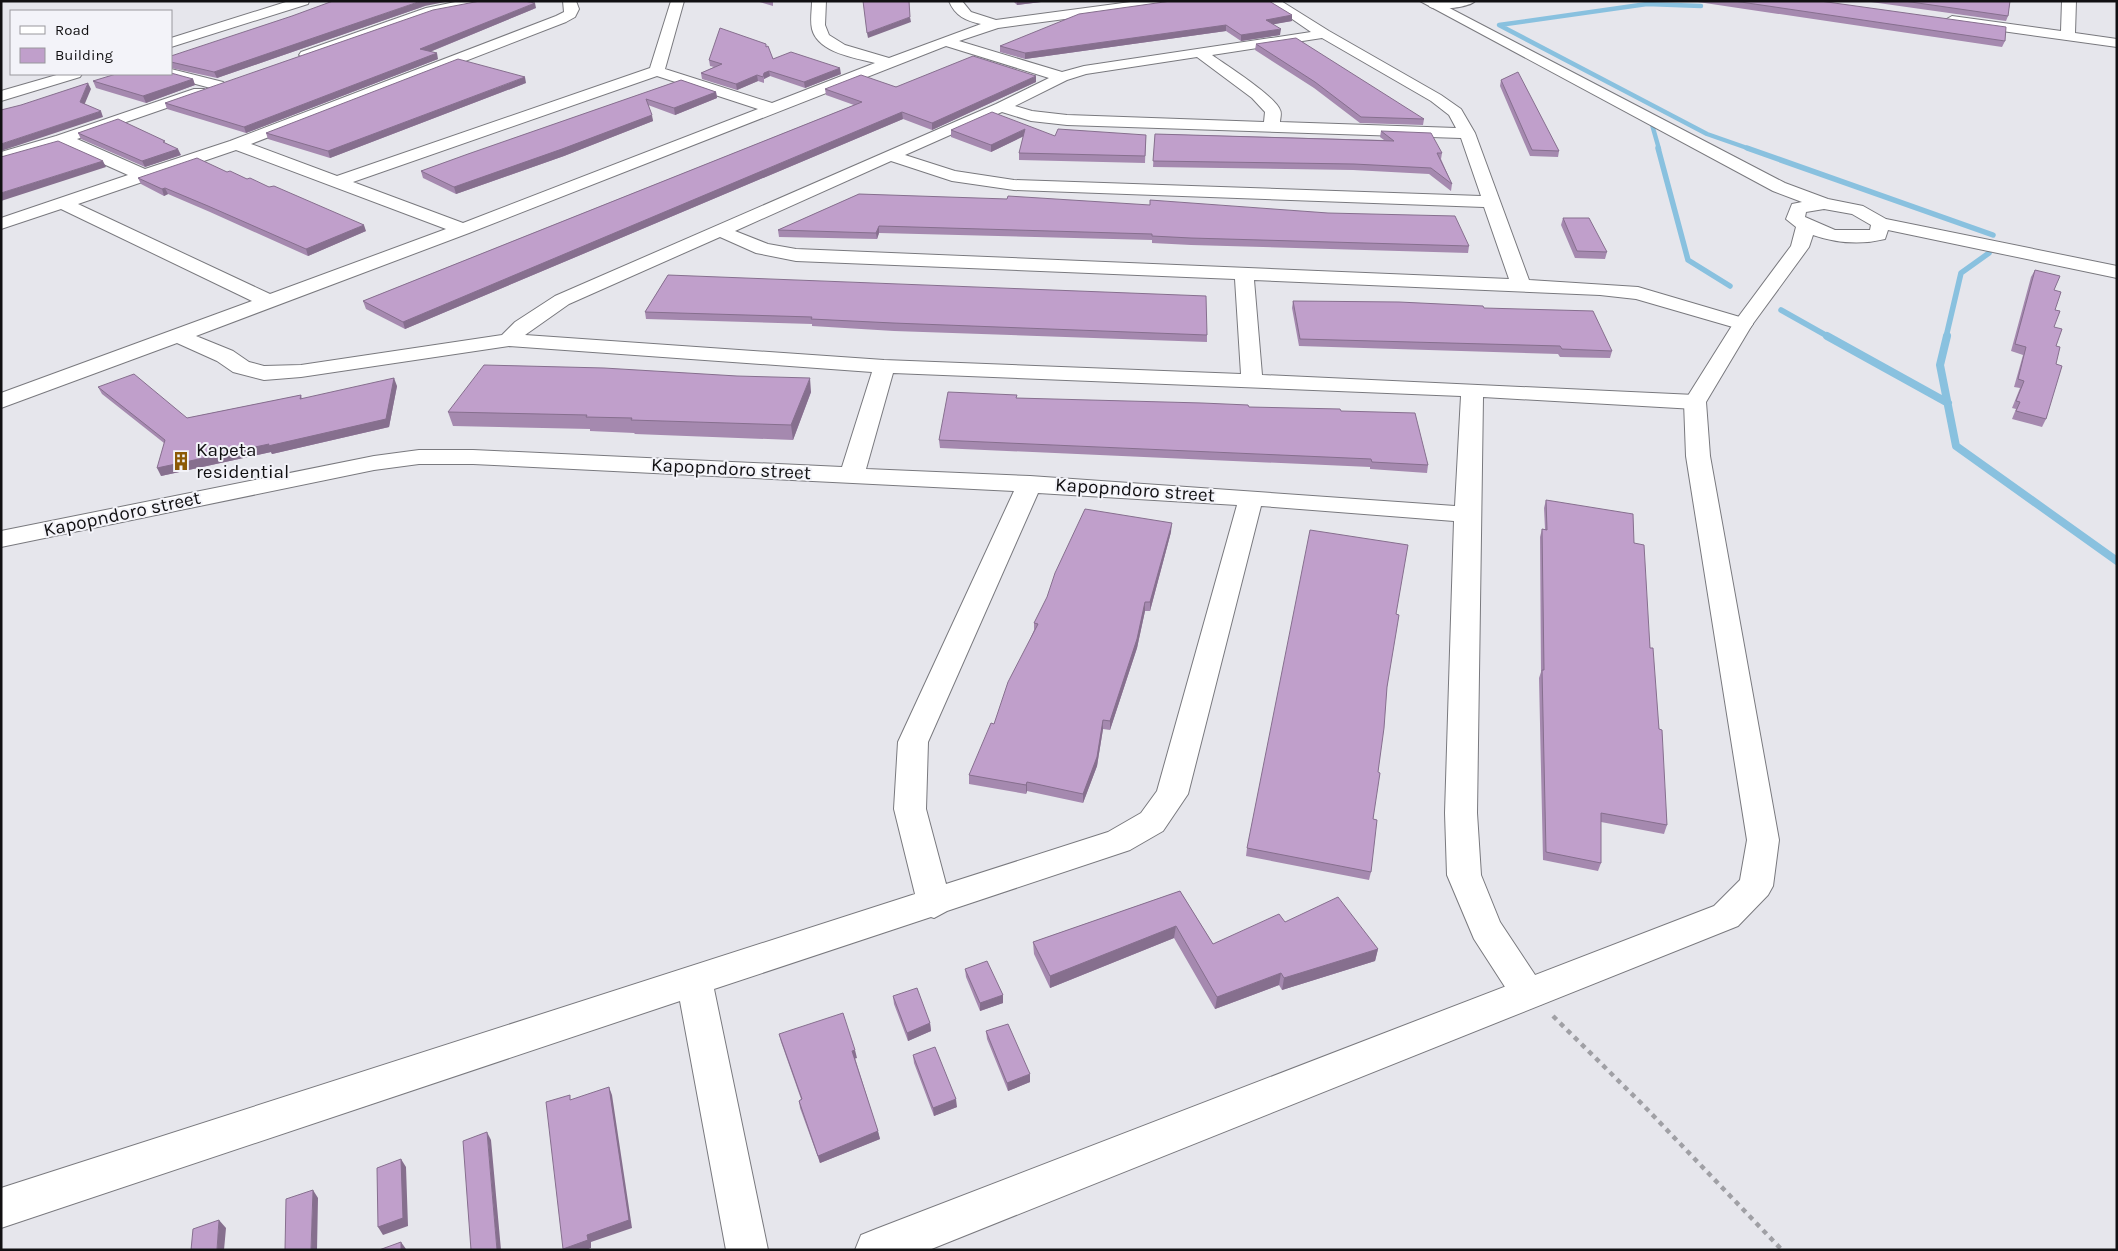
<svg xmlns="http://www.w3.org/2000/svg" width="2118" height="1251" viewBox="0 0 2118 1251" font-family="Karla,sans-serif">
	<style>
		.lines { fill: none; stroke-linecap: round; stroke-linejoin: round }
		.stream-far2 { stroke: #89c1df; stroke-width: 4.5 }
		.stream-far1 { stroke: #89c1df; stroke-width: 5.5 }
		.stream { stroke: #89c1df; stroke-width: 8 }
		.street-casing { stroke: #79797e; stroke-width: 2 }
		.secondary-casing { stroke: #79797e; stroke-width: 2 }
		.path { stroke: #a0a0a5; stroke-width: 4.5; stroke-dasharray: 5 5; stroke-linecap: butt }
		.street { fill: #fff; fill-rule: evenodd }
		.secondary { fill: #fff; fill-rule: evenodd }
		.wall { fill: #a589af }
		.shaded-wall { fill: #866f8e }
		.building { fill: #c09fcb; stroke: #866f8e }
		.labels { text-anchor: middle; dominant-baseline: central; stroke-width: 4; stroke-linejoin: round; paint-order: stroke }
		.poi-label { font-size: 19px; fill: #111012; stroke: #f3f3f9; text-anchor: start }
		.street-label { font-size: 19px; fill: #111012; stroke: #f3f3f9 }
	</style>
	<rect width="100%" height="100%" fill="#e6e6ec"/>
	<g class="lines">
		<path class="stream-far2" d="M1701 6 1647 4 1499 25 1707 134 1750 149
			M1647 119 1651 121 1659 149"/>
		<path class="stream-far1" d="M1658 148 1688 260 1730 286
			M1747 148 1993 235
			M1781 310 1829 337
			M1946 337 1961 273 1989 253"/>
		<path class="stream" d="M1827 336 1948 403
			M1947 336 1940 365 1956 446 2117 561"/>
		<g class="street-casing">
			<path id="street" d="M460 1H487L481 5 434 14 311 58 306 59 299 55 301 52 426 8Z
				M563 1H576L579 9 575 17 566 22 251 144 337 176 650 68 671 1H684L665 69 772 103 875 63C856 58 818 53 812 29 810 20 812 10 812 1H826L825 25 829 35 845 45 889 58 981 24C966 21 955 16 949 1H962L971 12 996 20 1138 1H1176L1170 5 998 28 959 41 1062 72 1084 66 1311 32 1266 1H1281L1329 31 1441 95 1461 109 1475 133 1529 280 1638 287 1750 320 1753 324 1750 328 1743 330 1636 299 1600 295 1254 280 1262 375 1695 395 1703 397 1706 402 1703 407 1695 409 1483 397 1477 813 1481 875 1500 922 1547 993 1542 1004 1529 1008 1516 1004 1474 939 1447 875 1445 813 1454 521 1261 506 1188 794 1163 831 1130 850 947 911 934 918 931 917 714 989 768 1250H726L680 1001 1 1228V1188L915 894 894 809 898 742 1014 491 473 464H419L374 470 1 547V531L374 456 419 450H473L842 467 872 372 509 346 301 377 264 380 233 372 217 361 177 343 1 408V393L252 301 61 209 1 229V218L128 175 61 145 1 162V152L56 136 194 89H204L207 92 204 95 77 139 145 169 230 141 556 16 564 12ZM1322 38 1431 101 1449 115 1456 128 1280 122C1280 119 1282 113 1280 110 1275 96 1226 65 1212 55ZM946 46 1049 78 996 104 555 296 515 322 502 335 301 365 264 366 249 362 233 351 196 336 469 233ZM1197 57 1252 98 1265 112 1264 122 1067 115 1032 111 1015 106 1067 80 1086 74ZM657 76 758 109 463 223 353 182ZM1002 112 1031 121 1067 125 1461 138 1481 196 1014 180 955 171 905 155ZM236 150 446 229 270 294 78 204ZM891 161 952 181 1014 190 1484 207 1509 279 796 249 768 244 735 231ZM720 237 756 253 796 261 1235 279 1241 374 884 360 525 335 569 304ZM893 373 1461 396 1455 506 1030 476 866 469ZM1038 493 1237 505 1157 791 1141 813 1108 832 946 884 926 809 928 742Z
				M1441 1H1475C1470 7 1435 12 1429 6L1431 3Z
				M2062 1H2076L2075 33 2117 39V47L1952 24 1945 20 1952 16 2061 31Z
				M171 69 223 82 226 85 218 90 166 76 164 74H171Z"/>
		</g>
		<g class="secondary-casing">
			<path id="secondary" d="M289 1H309L308 4 171 47V38Z
				M1420 1H1436L1785 183 1828 199 1863 206 1886 219 2117 266V278L1888 230 1885 239C1861 245 1836 243 1813 235L1809 247 1752 325 1706 402 1710 456 1779 840 1773 886 1768 895 1738 926 929 1250H855L861 1235 876 1229 1714 906 1740 880 1747 840 1686 456 1684 402 1733 324 1791 246 1796 227 1786 219 1792 204 1802 202 1773 191ZM1824 209 1852 214 1871 225 1870 230H1835L1805 217 1806 212Z
				M60 74H82L80 77 1 101V91Z"/>
		</g>
		<path class="path" d="M1553 1016 1644 1106 1782 1250"/>
		<use href="#street" class="street"/>
		<use href="#secondary" class="secondary"/>
	</g>
	<path class="wall" d="M756 1H773V6Z
		M1013 1H1049L1017 5Z
		M1820 1 2005 41 2002 47 1698 2Z
		M1864 1H2010L2008 16 2006 21Z
		M425 6 217 78 171 68V56Z
		M536 8 430 52 438 59 246 133 167 109 165 103Z
		M1292 15V21L1273 24 1280 35 1241 41 1226 31 1025 59 1000 52V46Z
		M1256 44 1424 119 1423 125 1360 123 1314 88 1255 50Z
		M767 47 773 59 841 74 805 88 770 76 764 79V83L758 81 737 90 702 79 701 73 714 67 710 66 709 60Z
		M193 79 195 85 146 103 96 88 93 81Z
		M681 80 716 92 717 98 675 115 648 105 653 121 564 156 456 194 423 178 421 171Z
		M1501 80 1559 151 1558 157 1530 156 1500 86Z
		M1036 82 932 130 903 119 405 329 366 309 363 301 854 105 826 95 825 89Z
		M526 83 330 158 268 139 266 133Z
		M951 130 1055 136 1146 135 1145 163 1019 160V153L1024 136 991 152 951 137Z
		M1381 131 1442 153 1441 159 1452 184 1451 191 1429 174 1353 170 1153 167 1155 134 1384 140 1380 137Z
		M78 133 166 143 181 155 145 167 81 139Z
		M227 172 269 187 366 231 308 256 210 212 168 194 164 196 141 184 138 178Z
		M859 194 1469 246 1468 253 1191 245 1152 243V240L879 233 877 239 779 237 778 230Z
		M1563 218 1607 252 1605 259 1575 258 1561 225Z
		M2035 270 2054 290V327L2056 346V364L2046 419 2042 427 2012 419 2016 409 2012 408 2020 388 2014 387 2023 355 2011 351 2031 277Z
		M668 275 1207 335V342L894 331 812 326V324L646 319 645 312Z
		M1293 301 1484 308 1612 351 1610 358 1560 357 1558 354 1299 346 1292 308Z
		M397 386 389 427 272 454 271 452 161 476 164 443 102 394 98 387 187 418 301 395 302 399Z
		M811 392 793 440 635 434 634 433 590 431V429L453 426 448 412Z
		M1017 398 1341 411 1428 465 1427 473 1370 469V467L940 448 939 440Z
		M1546 500 1634 543 1650 648 1659 729 1667 825 1664 834 1601 822V863L1598 871 1543 860 1539 678 1541 672 1540 537 1542 529H1545L1544 508Z
		M1171 532 1150 611H1145L1137 648 1110 730 1103 729 1097 766 1083 803 1027 791 1026 794 969 784V775L994 724 1034 630V623Z
		M1396 614 1387 687 1378 772 1373 819 1371 872 1369 880 1246 856 1247 848Z
		M1180 891 1213 944 1285 922 1378 949 1375 961 1282 990 1279 985 1215 1009 1174 938 1050 988 1034 954 1033 942Z
		M965 969 1003 995V1003L980 1011 966 977Z
		M893 996 930 1023 931 1031 908 1041 894 1004Z
		M986 1031 1030 1082 1008 1091 987 1039Z
		M779 1034 857 1058H855L880 1139 820 1163 800 1108 799 1101 801 1099 781 1042Z
		M913 1055 957 1107 934 1116 914 1063Z"/>
	<path class="shaded-wall" d="M421 1H450L425 6 217 78 214 72Z
		M1017 1H1049L1017 5Z
		M535 3 536 8 422 55 420 49Z
		M1292 15V21L1265 26 1266 20Z
		M910 17 911 22 868 38 867 33Z
		M1226 25V31L1025 59V53Z
		M1281 29 1280 35 1241 41V35Z
		M437 53 438 59 246 133 244 127Z
		M840 68 841 74 805 88 804 82Z
		M769 71 770 76 764 79V83V73Z
		M757 75 758 81 737 90 736 84Z
		M1036 76V82L932 130V123Z
		M525 77 526 83 330 158 328 151Z
		M193 79 195 85 146 103 143 96Z
		M88 83 91 89 83 108 80 102Z
		M716 92 717 98 675 115 674 108Z
		M101 111 103 117 1 151V144Z
		M902 112 903 119 405 329 403 322Z
		M652 115 653 121 564 156 456 194 454 187Z
		M1025 129 1026 135 991 152V145Z
		M178 149 181 155 145 167 142 161Z
		M103 161 106 167 1 201V193Z
		M165 188 168 194 164 196 162 189Z
		M364 225 366 231 308 256 306 249Z
		M879 226V233L877 239 876 233Z
		M394 378 397 386 389 427 272 454 271 452 161 476 157 468Z
		M810 378 811 392 793 440 791 425Z
		M1172 523 1171 532 1150 611V602Z
		M1145 602V611L1137 648 1110 730V721Z
		M1103 720V729L1097 766 1083 803V794Z
		M1027 782V791L1026 794V785Z
		M1176 926 1174 938 1050 988V976Z
		M1378 949 1375 961 1282 990 1284 978Z
		M1281 973 1279 985 1215 1009 1217 997Z
		M1003 995V1003L980 1011V1003Z
		M930 1023 931 1031 908 1041 907 1033Z
		M855 1050 857 1058 854 1059 852 1051Z
		M1030 1074V1082L1008 1091 1007 1083Z
		M609 1087 612 1095 632 1228 591 1242V1248L586 1250H563V1249L587 1235Z
		M956 1099 957 1107 934 1116 933 1108Z
		M878 1131 880 1139 820 1163 818 1156Z
		M487 1132 491 1140 501 1250H497Z
		M401 1159 406 1167 408 1226 383 1235 378 1227Z
		M313 1190 318 1198 317 1250H311Z
		M219 1220 226 1228 224 1250H217Z
		M401 1242 406 1249V1250H401Z"/>
	<path class="building" d="M333 1H421L214 72 171 62V56L292 16Z
		M480 1H524L535 3 420 49 437 53 244 127 165 103 433 10Z
		M863 1H909L910 17 867 33Z
		M1171 1H1269L1292 15 1266 20 1281 29 1241 35 1226 25 1025 53 1000 46 1079 14Z
		M1734 1H1820L2006 27 2005 41Z
		M1904 1H2010L2008 16Z
		M720 28 766 44V47L768 46 773 59 791 52 840 68 804 82 769 71 764 73 763 77 757 75 736 84 701 73 722 64 709 60Z
		M1296 38 1424 119 1361 117 1315 82 1256 44Z
		M973 56 1036 76 932 123 902 112 403 322 363 301 862 102 825 89 861 75 896 87Z
		M458 59 525 77 328 151 266 133Z
		M1518 72 1559 151 1532 150 1501 80Z
		M171 73 193 79 143 96 93 81 116 74Z
		M681 80 716 92 674 108 646 99 652 115 562 149 454 187 421 171 468 154Z
		M88 83 80 102 101 111 1 144V110L21 105Z
		M992 112 1055 136 1058 129 1146 135 1145 156 1019 153 1025 129 991 145 951 130Z
		M118 119 165 141 163 142 178 149 142 161 78 133Z
		M1381 131 1431 133 1442 153H1437L1452 184 1431 168 1354 164 1153 161 1155 134 1394 141Z
		M58 141 103 161 1 193V157Z
		M197 158 227 172 230 171 247 179 250 178 269 187 274 186 364 225 306 249 208 206 165 188 162 189 138 178Z
		M859 194 1007 199 1008 196 1150 205V200L1328 213 1455 216 1469 246 1191 238 1152 236V234L879 226 876 233 778 230Z
		M1563 218H1589L1607 252 1577 251Z
		M2035 270 2060 276 2054 290 2061 292 2055 310 2060 311 2054 327 2062 329 2056 346 2060 347 2056 364 2062 366 2046 419 2016 411 2020 402 2016 401 2024 381 2018 379 2026 347 2015 344Z
		M668 275 1206 296 1207 335 893 323 811 319 812 317 645 312Z
		M1293 301 1399 302 1483 306 1484 308 1593 311 1612 351 1562 349 1560 346 1300 339Z
		M484 365 604 368 737 376 810 378 791 425 631 420 632 418 586 417 587 415 448 412Z
		M134 374 187 418 301 395 300 399 394 378 386 419 268 446 269 444 157 468 165 440 98 387Z
		M948 392 1017 395 1016 398 1202 403 1248 405 1249 407 1340 409 1341 411 1415 413 1428 465 1372 462 1371 459 939 440Z
		M1546 500 1633 514 1634 543 1644 545 1650 648H1653L1659 729 1662 730 1667 825 1601 813V863L1546 852 1542 670H1544L1542 529 1547 530Z
		M1085 509 1172 523 1150 602H1145L1137 639 1110 721 1103 720 1097 757 1083 794 1027 782 1026 785 969 775 991 723 994 724 1008 682 1038 624 1034 623 1047 597 1055 573Z
		M1310 530 1408 545 1396 614 1399 615 1387 687 1384 728 1378 772 1380 773 1373 819 1377 820 1371 872 1247 848Z
		M1180 891 1213 944 1279 914 1285 922 1338 897 1378 949 1284 978 1281 973 1217 997 1176 926 1050 976 1033 942Z
		M987 961 1003 995 980 1003 965 969Z
		M917 988 930 1023 907 1033 893 996Z
		M843 1013 855 1050 852 1051 878 1131 818 1156 799 1101 802 1099 779 1034Z
		M1008 1024 1030 1074 1007 1083 986 1031Z
		M935 1047 956 1099 933 1108 913 1055Z
		M609 1087 629 1220 587 1235 588 1240 563 1249 546 1102 570 1095V1100Z
		M487 1132 497 1250H471L463 1141Z
		M401 1159 403 1218 378 1227 377 1168Z
		M313 1190 311 1250H285L286 1199Z
		M219 1220 217 1250H191L193 1229Z
		M401 1242V1250H379Z"/>
	<defs>
		<g id="building-bare" transform="scale(1.5)"><path d="M-4-6H4V6H1V3H-1V6H-4ZM-2.5-4.3h1.7v1.8h-1.7ZM.8-4.3h1.7v1.8H.8ZM-2.5-1h1.7V.8h-1.7ZM.8-1h1.7V.8H.8Z" fill="#8c5905" stroke="#f3f3f9" stroke-width="2.5" paint-order="stroke"/></g>
	</defs>
	<g fill-rule="evenodd">
		<use href="#building-bare" x="181" y="461"/>
	</g>
	<g class="labels">
		<g class="poi-label">
			<text x="196" y="450">Kapeta<tspan x="196" dy="22">residential</tspan></text>
		</g>
		<g class="street-label">
			<text transform="translate(731 469) rotate(3)">Kapopndoro street</text>
			<text transform="translate(1135 490) rotate(4)">Kapopndoro street</text>
			<text transform="translate(122 514) rotate(-12)">Kapopndoro street</text>
		</g>
	</g>
	<rect width="2118" height="1251" fill="none" stroke="#111012" stroke-width="5"/>
	<rect x="10" y="10" width="162" height="65" fill="#f3f3f9" stroke="#99989d"/>
	<rect x="20" y="26" width="25" height="8" fill="#ffffff" stroke="#99989d"/>
	<text x="55" y="35" font-size="15" fill="#111012">Road</text>
	<rect x="20" y="48" width="25" height="15" fill="#c09fcb" stroke="#99989d"/>
	<text x="55" y="60" font-size="15" fill="#111012">Building</text>
</svg>
